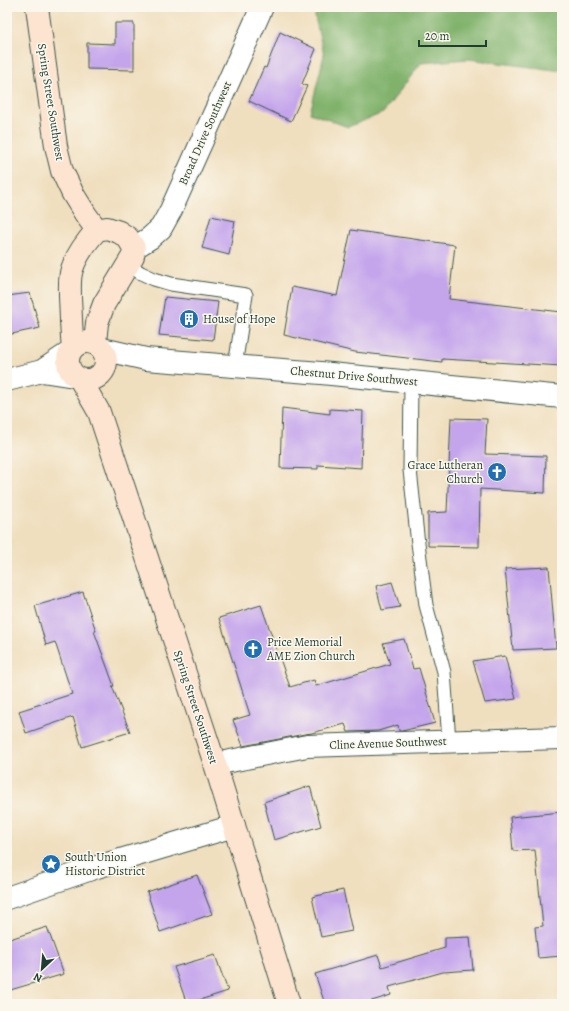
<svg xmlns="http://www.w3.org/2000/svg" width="569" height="1011" viewBox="0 0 569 1011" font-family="Alegreya,serif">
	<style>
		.forest { fill: #80b26c; stroke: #507850 }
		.building { fill: #c4a5ec }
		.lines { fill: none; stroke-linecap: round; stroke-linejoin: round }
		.lane-casing { stroke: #3e5549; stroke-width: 15 }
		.street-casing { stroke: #3e5549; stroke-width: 24 }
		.secondary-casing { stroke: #3e5549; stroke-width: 24 }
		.lane { stroke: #fff; stroke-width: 13 }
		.street { stroke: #fff; stroke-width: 22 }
		.secondary { stroke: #fde4d0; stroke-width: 22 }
		.labels { text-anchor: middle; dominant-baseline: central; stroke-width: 3; stroke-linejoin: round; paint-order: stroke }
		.street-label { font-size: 12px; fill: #1f3d34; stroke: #fbf7ec }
		.poi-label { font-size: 12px; fill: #1f3d34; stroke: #fbf7ec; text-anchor: start }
	</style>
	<rect width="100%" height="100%" fill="#fbf7ec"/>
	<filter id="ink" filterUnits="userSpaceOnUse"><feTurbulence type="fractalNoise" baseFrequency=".025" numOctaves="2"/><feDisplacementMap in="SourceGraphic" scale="8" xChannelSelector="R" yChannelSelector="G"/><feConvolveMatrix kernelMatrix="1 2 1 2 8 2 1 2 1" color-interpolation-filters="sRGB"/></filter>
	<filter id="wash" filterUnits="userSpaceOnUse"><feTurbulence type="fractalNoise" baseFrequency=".012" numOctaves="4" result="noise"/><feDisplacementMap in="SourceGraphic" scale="16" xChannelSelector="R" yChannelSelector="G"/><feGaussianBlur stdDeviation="0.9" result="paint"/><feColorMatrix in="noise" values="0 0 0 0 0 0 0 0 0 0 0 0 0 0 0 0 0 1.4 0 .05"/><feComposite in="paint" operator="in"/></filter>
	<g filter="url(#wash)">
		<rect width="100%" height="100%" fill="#f0dfbf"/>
		<path class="forest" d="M316 7H562V71L468 59 421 63 383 113 348 127 310 113 324 55 315 17Z"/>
		<g id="blocks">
			<path class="building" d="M115 23H134V70L87 69V43L115 44Z
				M280 32 316 49 302 84 307 86 291 121 249 101 264 67 266 68Z
				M211 216 235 221 229 255 202 248Z
				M351 230 455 245 449 299 562 312V366L442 359V362L355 352 284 335 292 287 337 296Z
				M30 293 40 328 7 335V296Z
				M165 297 218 302 213 340 159 335Z
				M282 408 330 414V409L363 411 361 468 318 465V469L280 468Z
				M451 418 487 419 485 454 546 456 545 493 480 489 479 547 428 546V513L447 512Z
				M549 567 556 648 513 650 505 569Z
				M392 582 400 607 382 610 376 586Z
				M83 592 96 631H94L114 686H112L130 732 82 747 73 717 26 733 19 711 72 694 55 642 46 645 35 606Z
				M261 605 290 687 314 680 316 686 390 664 383 643 404 639 413 669 419 668 435 723 402 731H399L398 725 378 731 348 732 345 724 312 733 305 734 243 746 233 720 250 715 219 618Z
				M505 656 516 699 485 703 473 661Z
				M310 786 321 826 274 840 264 802Z
				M562 812V956L538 958 535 927 543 926 535 850 513 851 510 817Z
				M197 875 212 914 160 932 147 892Z
				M343 890 352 931 321 937 312 897Z
				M47 927 64 974 7 991V940Z
				M470 937 473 970 443 972 389 987 391 995 362 1004H325L315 974 378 955 382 967 445 948V938Z
				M215 955 228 991 187 1004 174 967Z"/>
		</g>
	</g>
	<g filter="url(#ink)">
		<use href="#blocks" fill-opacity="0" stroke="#3e5549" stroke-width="1"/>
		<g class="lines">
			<g class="lane-casing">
				<path id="lane" d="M128 265 141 273 154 279 171 284 246 295 235 366
					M411 382 410 470 417 535 426 605 444 672 449 741"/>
			</g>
			<g class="street-casing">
				<path id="street" d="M134 248 150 238 161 228 171 210 262 7
					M102 349 146 359 321 373 562 397
					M42 371 74 376
					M7 380 42 371 69 353
					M215 764 307 746 562 738
					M7 898 97 867 234 826"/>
			</g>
			<g class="secondary-casing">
				<path id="secondary" d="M37 7 56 146 62 171 73 194 86 215 97 230
					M68 361a19 19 0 1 1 38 0a19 19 0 1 1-38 0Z
					M95 343 97 323 104 304 133 256 134 248 128 238 119 232 107 228 97 230
					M73 348C71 331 71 314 70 297 70 288 69 278 72 269 77 254 86 242 97 230
					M80 379 99 412 215 764 289 1004"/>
			</g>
			<use href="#lane" class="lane"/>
			<use href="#street" class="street"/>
			<use href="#secondary" class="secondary"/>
		</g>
	</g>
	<defs>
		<g id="building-disc" transform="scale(1)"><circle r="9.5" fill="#1f6fb2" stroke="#fbf7ec"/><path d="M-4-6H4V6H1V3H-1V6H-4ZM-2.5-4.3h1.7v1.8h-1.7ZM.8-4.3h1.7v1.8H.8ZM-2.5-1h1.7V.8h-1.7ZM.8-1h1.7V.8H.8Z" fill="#fff"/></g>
		<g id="church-disc" transform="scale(1)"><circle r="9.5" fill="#1f6fb2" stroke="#fbf7ec"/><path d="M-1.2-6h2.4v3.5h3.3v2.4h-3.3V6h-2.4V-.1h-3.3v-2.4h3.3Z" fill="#fff"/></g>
		<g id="sight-disc" transform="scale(1)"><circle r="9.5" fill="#1f6fb2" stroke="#fbf7ec"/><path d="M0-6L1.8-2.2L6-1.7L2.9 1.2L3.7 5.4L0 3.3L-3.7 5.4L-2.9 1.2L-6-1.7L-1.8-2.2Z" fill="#fff"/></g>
	</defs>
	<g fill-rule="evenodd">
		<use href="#building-disc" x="189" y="319"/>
		<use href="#church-disc" x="497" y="472"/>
		<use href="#church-disc" x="253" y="649"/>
		<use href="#sight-disc" x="51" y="864"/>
	</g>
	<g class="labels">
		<g class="street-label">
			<text transform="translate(51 102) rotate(81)">Spring Street Southwest</text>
			<text transform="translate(205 133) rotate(-66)">Broad Drive Southwest</text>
			<text transform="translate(354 376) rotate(5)">Chestnut Drive Southwest</text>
			<text transform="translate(196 707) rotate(72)">Spring Street Southwest</text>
			<text transform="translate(388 743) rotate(-2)">Cline Avenue Southwest</text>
		</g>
		<g class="poi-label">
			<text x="203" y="319">House of Hope</text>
			<text x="483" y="465" text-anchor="end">Grace Lutheran<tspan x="483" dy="14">Church</tspan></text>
			<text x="267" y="642">Price Memorial<tspan x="267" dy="14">AME Zion Church</tspan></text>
			<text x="65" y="857">South Union<tspan x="65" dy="14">Historic District</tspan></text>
		</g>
	</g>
	<rect width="569" height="1011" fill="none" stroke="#fbf7ec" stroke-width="24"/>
	<g transform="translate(42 969) rotate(206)" stroke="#fbf7ec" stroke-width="3" paint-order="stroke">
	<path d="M0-3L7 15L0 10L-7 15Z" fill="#1f3d34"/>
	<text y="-6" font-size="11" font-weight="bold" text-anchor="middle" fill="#1f3d34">N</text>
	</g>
	<path d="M419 40v6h67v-6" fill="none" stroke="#1f3d34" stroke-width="2"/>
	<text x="425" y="40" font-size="12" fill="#1f3d34" stroke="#fbf7ec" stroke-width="3" paint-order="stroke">20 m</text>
</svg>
